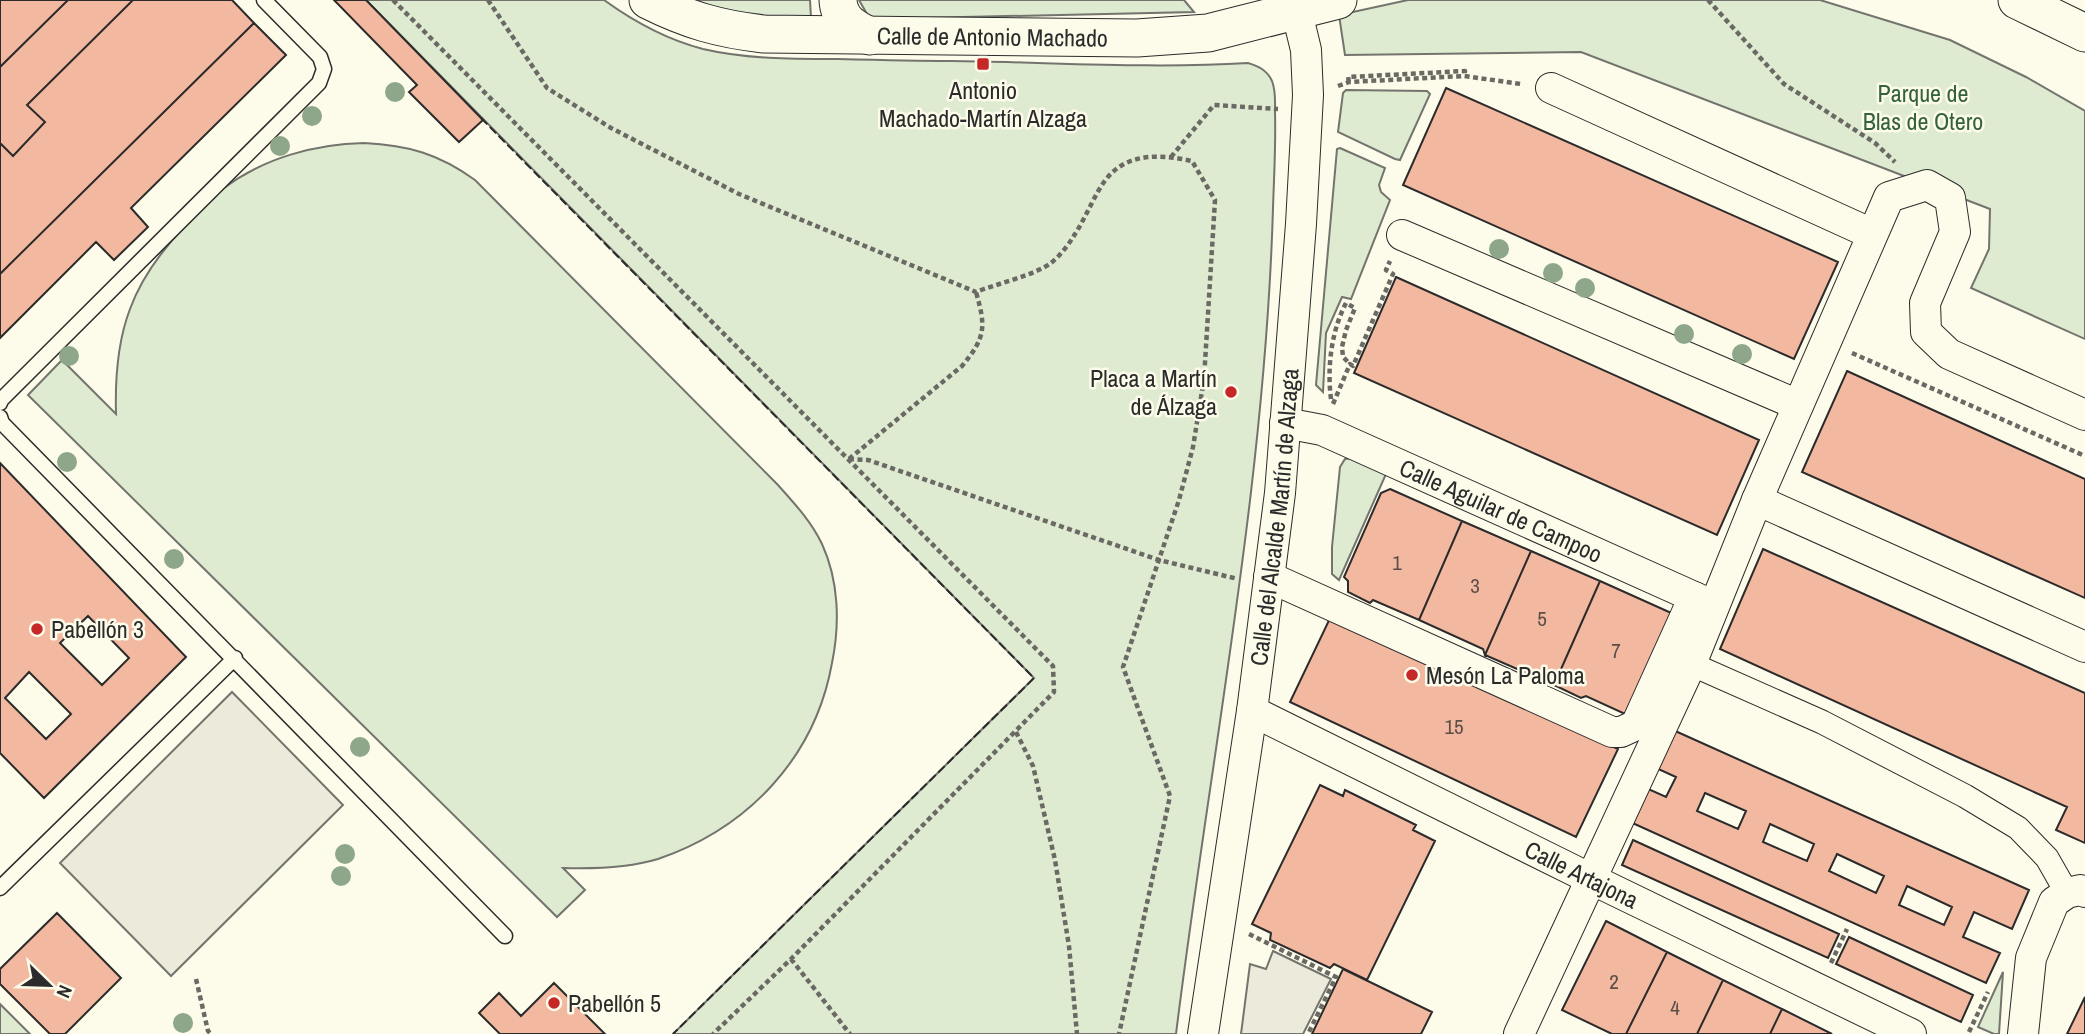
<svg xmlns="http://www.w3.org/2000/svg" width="2085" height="1034" viewBox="0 0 2085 1034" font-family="'Archivo Narrow',sans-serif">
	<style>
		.green { fill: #deebd1; stroke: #74746e; stroke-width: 2 }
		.parking { fill: #eceadb; stroke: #74746e; stroke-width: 2 }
		.building { fill: #f2b8a0; stroke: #2b2b2b; stroke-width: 2; fill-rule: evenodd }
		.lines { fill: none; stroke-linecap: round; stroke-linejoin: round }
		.service-casing { stroke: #2b2b2b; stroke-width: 17 }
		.pedestrian-casing { stroke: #2b2b2b; stroke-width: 25 }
		.minor-casing { stroke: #2b2b2b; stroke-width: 32 }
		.tertiary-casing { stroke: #2b2b2b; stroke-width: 39 }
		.path { stroke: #6a6964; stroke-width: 4.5; stroke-dasharray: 5 3.5; stroke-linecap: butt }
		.service { stroke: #fdfbea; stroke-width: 14 }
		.pedestrian { stroke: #fdfbea; stroke-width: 23 }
		.minor { stroke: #fdfbea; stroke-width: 30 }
		.tertiary { stroke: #fdfbea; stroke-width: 37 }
		.fence { stroke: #2b2b2b; stroke-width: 2; stroke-dasharray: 9 3.5; stroke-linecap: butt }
		.tree { fill: #8ea78a }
		.poi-dot { fill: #c62828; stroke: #fdfbea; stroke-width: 2.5 }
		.labels { text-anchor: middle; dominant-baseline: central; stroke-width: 5; stroke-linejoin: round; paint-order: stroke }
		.number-label { font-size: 21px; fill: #5d4e48 }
		.street-label { font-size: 24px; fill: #2b2b2b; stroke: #fdfbea }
		.poi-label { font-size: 24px; fill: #2b2b2b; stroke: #fdfbea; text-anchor: start }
		.park-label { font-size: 24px; fill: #34623c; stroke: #fdfbea }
	</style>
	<rect width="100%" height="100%" fill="#fdfbea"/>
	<path class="green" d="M366 0H604C633 21 668 40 703 49 746 59 791 59 835 59 874 60 912 61 951 61 1050 62 1149 69 1248 63 1258 66 1267 70 1272 81 1276 91 1275 102 1275 112 1276 144 1274 176 1273 208 1265 486 1210 759 1176 1034H673L1034 678Z
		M689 0H810L811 18 750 16Z
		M859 0H1184L1194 12 874 19 867 14Z
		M1408 0H1820L1950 40 2026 77 2085 111V339L1971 288 1989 249 1990 209 1581 52 1345 55 1339 15Z
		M1346 90 1427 91 1430 94 1400 160 1395 159 1338 132 1343 93Z
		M364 143C408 145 439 154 475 180L778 485C794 503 811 521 822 544 839 581 840 624 832 663 815 758 748 828 658 859 628 868 594 869 563 868L585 890 557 917 28 395 62 360 116 414C115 379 117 343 130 309 142 276 162 250 186 225 198 213 210 198 224 188 264 158 315 144 364 143Z
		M1340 148 1385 168 1379 185 1381 192 1390 200 1351 299 1342 297 1326 333 1323 392 1316 385 1337 149Z
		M1353 458 1386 474 1339 580 1332 574V547L1340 467 1345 459Z
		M2003 972 1999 1034H1994L1978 1027Z
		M0 1004 30 1034H0Z"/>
	<path class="parking" d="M232 692 343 805 171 976 60 863Z
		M1273 951 1331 979 1303 1034H1241L1250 964 1266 969Z"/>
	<path class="building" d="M0 0H68L0 67Z
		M68 0H133L27 105 45 122 13 156 0 143V67Z
		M133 0H232L254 23 0 274V143L13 156 45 122 27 105Z
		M334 0H366L483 120 459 142 409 92 417 85Z
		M254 23 286 55 131 208 148 227 114 260 96 242 0 338V274Z
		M1446 88 1838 262 1794 359 1403 185Z
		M1396 277 1759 440 1717 535 1354 373Z
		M1847 371 2085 479V598L1802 472Z
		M0 463 186 657 44 798 0 753ZM88 616 129 658 102 685 60 643ZM29 672 71 714 46 739 5 698Z
		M1390 489 1462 521 1419 620 1373 600 1370 603 1348 592V581L1344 577 1381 493Z
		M1462 521 1531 551 1485 655 1483 649 1419 620Z
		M1763 549 2085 693V843L2056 830 2067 807 1720 649Z
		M1531 551 1600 581 1554 685 1485 655Z
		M1600 581 1678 616 1625 714 1586 696 1581 698 1554 685Z
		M1332 614 1618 749 1576 837 1290 702Z
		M1673 730 2029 890 2012 929 1974 912 1963 937 2000 953 1986 983 1628 821 1644 787 1666 797 1676 777 1656 768ZM1705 793 1746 811 1738 829 1697 811ZM1770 824 1814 844 1807 861 1763 842ZM1837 854 1884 876 1876 893 1829 871ZM1907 886 1952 907 1944 925 1899 905Z
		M1320 785 1343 796 1345 790 1416 825 1413 830 1435 841 1367 980 1334 964 1330 968 1270 940 1271 933 1252 924Z
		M1633 840 1839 934 1828 958 1622 865Z
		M57 913 121 978 65 1034H50L0 984V969Z
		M1606 921 1667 952 1626 1034H1612L1562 1010Z
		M1849 937 1973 995 1961 1022 1836 964Z
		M1667 952 1723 980 1697 1034H1626Z
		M1343 969 1432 1012 1421 1034H1312Z
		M1723 980 1782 1009 1770 1034H1697Z
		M554 983 605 1034H500L479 1013 499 993 521 1016Z
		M2085 997V1034H2067Z
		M1782 1009 1832 1034H1770Z"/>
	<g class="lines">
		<g class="service-casing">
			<path id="service" d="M0 403 1 400 319 83 324 69 320 57 264 0
				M0 417 2 423 505 936
				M0 888 235 658"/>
		</g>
		<g class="pedestrian-casing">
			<path id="pedestrian" d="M1691 664 1822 722 1965 796 2018 828 2047 858 2067 893"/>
		</g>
		<g class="minor-casing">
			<g id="minor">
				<path d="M1551 88 1872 234"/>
				<path d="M1402 235 1798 405"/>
				<path id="s1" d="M1285 423 1322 430 1712 605"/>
				<path d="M1757 500 2085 647"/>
				<path d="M1269 577 1612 732H1621L1636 725 1694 597"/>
				<path id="s2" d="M1252 711 1591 879 1911 1034"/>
				<path id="s3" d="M1203 1034 1252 711 1280 493 1301 224 1308 95 1306 50 1294 0"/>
				<path d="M1519 1034 1691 664 1757 500 1889 197 1927 185 1950 198 1955 232 1925 303 1926 332 1949 354 2085 415"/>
				<path d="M2023 1034 2031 958 2054 902 2067 893 2080 890 2085 892"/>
			</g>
		</g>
		<g class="tertiary-casing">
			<g id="tertiary">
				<path id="s4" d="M648 0C688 20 719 29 764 34L1137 38 1208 33 1338 0"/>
				<path d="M838 0C839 20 853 28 870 36"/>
				<path d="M2017 0 2085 33"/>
			</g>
		</g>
		<path class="path" d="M393 0 1053 666 1054 692 791 959 713 1034
			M488 0 547 88 611 128 739 194 976 292C996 284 1035 275 1051 263 1061 255 1069 244 1075 234 1086 217 1093 198 1104 182 1125 152 1160 154 1192 161L1215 200 1204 379 1193 447 1179 500 1123 667 1170 796 1119 1034
			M1708 0 1784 84 1875 143 1895 162
			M1349 82 1348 77 1465 71 1464 76
			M1338 86 1349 82 1464 76 1521 84
			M1171 157 1214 105 1278 109
			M1852 353 2085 456
			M1331 399C1327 368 1331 332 1346 303L1355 308 1346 330 1342 347 1343 357 1350 364
			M1333 404 1350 364 1353 366 1393 274 1386 270 1390 261
			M849 459 868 460 1159 560 1238 579
			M849 459 962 366C986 337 986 327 976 292
			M1016 732 1033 766 1055 860 1069 946 1077 1034
			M1249 934 1336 977 1308 1034
			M791 959 850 1034
			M1831 963 1847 929
			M196 979 208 1031 211 1034
			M1969 1032 1988 992"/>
		<use href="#service" class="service"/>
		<use href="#pedestrian" class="pedestrian"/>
		<use href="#minor" class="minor"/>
		<use href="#tertiary" class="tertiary"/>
		<path class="fence" d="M481 118 1034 678 673 1034"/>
	</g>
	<g class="tree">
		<circle cx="395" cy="92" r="10"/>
		<circle cx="312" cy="116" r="10"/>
		<circle cx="280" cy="146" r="10"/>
		<circle cx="1499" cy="249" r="10"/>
		<circle cx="1553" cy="273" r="10"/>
		<circle cx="1585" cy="288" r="10"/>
		<circle cx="1684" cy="334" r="10"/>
		<circle cx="1742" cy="354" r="10"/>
		<circle cx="69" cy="356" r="10"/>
		<circle cx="67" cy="462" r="10"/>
		<circle cx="174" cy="559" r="10"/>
		<circle cx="360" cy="747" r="10"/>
		<circle cx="345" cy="854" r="10"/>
		<circle cx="341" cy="876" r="10"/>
		<circle cx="183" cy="1023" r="10"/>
	</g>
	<g class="poi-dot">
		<rect x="976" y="57" width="14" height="14" rx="3.5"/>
		<circle cx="1231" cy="392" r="7"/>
		<circle cx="37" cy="629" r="7"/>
		<circle cx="1412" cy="675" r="7"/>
		<circle cx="554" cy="1003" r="7"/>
	</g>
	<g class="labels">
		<g class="number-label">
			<text x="1397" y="562">1</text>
			<text x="1475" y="585">3</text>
			<text x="1542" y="618">5</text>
			<text x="1616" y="650">7</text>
			<text x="1454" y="726">15</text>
			<text x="1614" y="981">2</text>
			<text x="1675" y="1007">4</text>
		</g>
		<g class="street-label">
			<text stroke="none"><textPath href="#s4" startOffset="350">Calle de Antonio Machado</textPath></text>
			<text stroke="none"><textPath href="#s1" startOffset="234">Calle Aguilar de Campoo</textPath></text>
			<text stroke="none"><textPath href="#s3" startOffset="522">Calle del Alcalde Martín de Alzaga</textPath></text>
			<text stroke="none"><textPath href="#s2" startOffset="368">Calle Artajona</textPath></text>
		</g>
		<g class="poi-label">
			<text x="983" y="90" text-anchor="middle">Antonio<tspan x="983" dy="28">Machado-Martín Alzaga</tspan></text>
			<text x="1217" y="378" text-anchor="end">Placa a Martín<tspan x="1217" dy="28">de Álzaga</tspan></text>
			<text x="51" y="629">Pabellón 3</text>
			<text x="1426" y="675">Mesón La Paloma</text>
			<text x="568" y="1003">Pabellón 5</text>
		</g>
		<g class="park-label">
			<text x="1923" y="93">Parque de<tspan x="1923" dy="28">Blas de Otero</tspan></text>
		</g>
	</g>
	<g transform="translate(49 985) rotate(113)" stroke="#fdfbea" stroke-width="5" paint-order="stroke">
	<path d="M0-5L12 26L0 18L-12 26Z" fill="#2b2b2b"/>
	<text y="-10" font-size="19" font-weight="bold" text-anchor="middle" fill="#2b2b2b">N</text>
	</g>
</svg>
